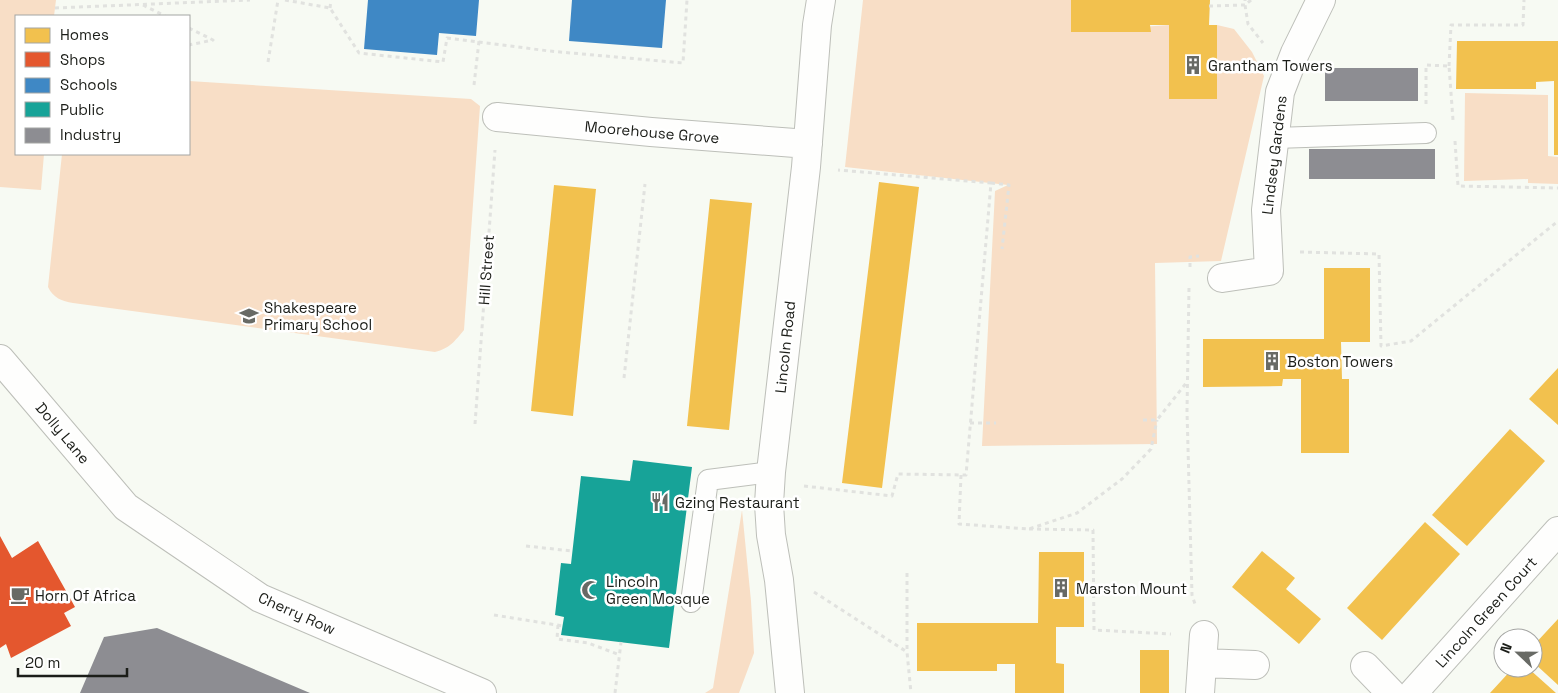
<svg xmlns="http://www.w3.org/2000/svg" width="1558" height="693" viewBox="0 0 1558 693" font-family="'Space Grotesk',sans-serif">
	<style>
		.green { fill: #f8dec6 }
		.homes { fill: #f2c14e }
		.shops { fill: #e4572e }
		.schools { fill: #3f88c5 }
		.public { fill: #17a398 }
		.industry { fill: #8d8d92 }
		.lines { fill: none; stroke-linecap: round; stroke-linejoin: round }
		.lane-casing { stroke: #bdbfb9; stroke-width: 22 }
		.street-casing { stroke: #bdbfb9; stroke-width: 30 }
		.secondary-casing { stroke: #bdbfb9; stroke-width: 30 }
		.path { stroke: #e1e2df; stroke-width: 3; stroke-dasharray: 4 4; stroke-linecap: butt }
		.lane { stroke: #fefefd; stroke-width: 20 }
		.street { stroke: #fefefd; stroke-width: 28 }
		.secondary { stroke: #fefefd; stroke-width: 28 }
		.labels { text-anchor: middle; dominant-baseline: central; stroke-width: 5; stroke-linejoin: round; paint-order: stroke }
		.poi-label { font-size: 15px; fill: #1b1d18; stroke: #fff; text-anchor: start }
		.street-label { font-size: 15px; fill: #1b1d18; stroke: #fff }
	</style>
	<rect width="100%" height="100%" fill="#f7faf3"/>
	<path class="green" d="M0 0H56L54 16H16V154H44L41 190 0 187Z
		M863 0H1071V32L1169 25V99H1217V25L1234 29 1252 52 1264 76 1221 261 1155 263 1157 444 982 446 995 191 1008 185 845 167Z
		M189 81 471 99 480 106 464 330C454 342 450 348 435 352L73 303C62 301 53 298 48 287L62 154H189Z
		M1465 93 1548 95V156L1558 157V184L1528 183V179L1464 181Z
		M742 510 751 601 754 653 739 693H705L713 688Z"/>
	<path class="homes" d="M1071 0H1210L1209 25H1217V99H1169V25H1150L1151 32H1071Z
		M1457 41H1558V155H1554V81L1536 82V89H1456Z
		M879 182 919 187 882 488 842 483Z
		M554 185 596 189 573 416 531 411Z
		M710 199 752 203 729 430 687 426Z
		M1324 268H1370V342H1341L1342 379H1349V453H1301V379H1283L1282 386 1203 387V339H1324Z
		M1558 368V425L1529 399Z
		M1510 429 1545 461 1467 546 1432 515Z
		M1425 522 1460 554 1382 640 1347 608Z
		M1262 551 1295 578 1286 589 1321 619 1299 644 1232 587Z
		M1039 552H1084V627H1056V663L1064 664V693H1015V664H997V671H917V623H1038Z
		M1558 619V685L1533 662V646Z
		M1140 650H1169V693H1140Z
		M1513 668H1528L1556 693H1490Z"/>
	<path class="shops" d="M0 536 12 558 38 541 75 607 64 613 71 626 11 658 6 644 0 648Z"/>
	<path class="schools" d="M368 0H479L476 36 439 33 437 55 364 49Z
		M572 0H666L662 48 569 41Z"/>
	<path class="public" d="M633 460 692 467 669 648 561 635 564 617 555 615 561 563 571 564 581 476 630 481Z"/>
	<path class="industry" d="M1325 68H1418V101H1325Z
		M1309 149H1435V179H1309Z
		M157 628 310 693H80L104 637Z"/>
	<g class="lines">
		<g class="lane-casing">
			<path id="lane" d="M1275 138 1426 133
				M691 602 708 480 771 472"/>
		</g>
		<g class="street-casing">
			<path id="street" d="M497 117 651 132 808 144
				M1222 278 1269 271 1266 210 1280 92 1295 53 1321 0
				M1202 663 1255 665
				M1365 666 1391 693
				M790 693 779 580 771 535 769 504 771 472 806 167 817 25 821 0
				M1200 693 1204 635
				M1413 693 1558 531"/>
		</g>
		<g class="secondary-casing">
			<path id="secondary" d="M0 359 126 507 260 598 482 693"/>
		</g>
		<path class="path" d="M285 0 330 8 359 53 443 62 447 38 549 51 683 63 687 0
			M1251 0 1245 5 1248 24 1263 43
			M143 5 165 16
			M1209 6 1245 5V0
			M55 8 250 0
			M330 8 331 0
			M189 28 213 40 189 45
			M268 62 278 0
			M1449 66 1451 25H1523L1524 0
			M474 85 479 41
			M1426 104V65L1449 66 1453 120
			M1455 141 1458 186 1558 188
			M991 183 1009 185 1002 249
			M1300 252 1379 254 1381 346 1411 341 1558 221
			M1190 267V257L1199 256
			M1189 288 1187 411 1192 595 1195 604
			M624 378 645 184
			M1143 420H1157L1187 382
			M970 423H996
			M475 424 495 150
			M961 475 959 524 1029 529 1077 513 1122 479 1151 449 1157 420
			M804 486 892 496 898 474 966 475 991 183 838 170
			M1029 529 1093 530 1094 630 1171 634
			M526 546 572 551
			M907 573V651
			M814 592 907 652 911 693
			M494 615 563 626
			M558 625 557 639 588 643 620 655
			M615 693 621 642"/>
		<use href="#lane" class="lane"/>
		<use href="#street" class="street"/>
		<use href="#secondary" class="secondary"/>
	</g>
	<defs>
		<g id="building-bare" transform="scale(1.5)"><path d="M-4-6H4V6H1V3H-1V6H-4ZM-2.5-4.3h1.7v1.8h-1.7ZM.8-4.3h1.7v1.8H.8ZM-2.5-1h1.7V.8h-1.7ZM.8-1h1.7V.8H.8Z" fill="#686a65" stroke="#fff" stroke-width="2.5" paint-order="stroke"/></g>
		<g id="school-bare" transform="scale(1.5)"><path d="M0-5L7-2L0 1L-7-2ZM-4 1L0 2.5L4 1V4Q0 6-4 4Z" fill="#686a65" stroke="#fff" stroke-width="2.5" paint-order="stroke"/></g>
		<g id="restaurant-bare" transform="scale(1.5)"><path d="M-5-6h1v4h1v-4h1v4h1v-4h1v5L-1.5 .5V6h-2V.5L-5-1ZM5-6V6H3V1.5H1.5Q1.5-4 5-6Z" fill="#686a65" stroke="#fff" stroke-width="2.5" paint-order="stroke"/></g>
		<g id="mosque-bare" transform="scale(1.5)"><path d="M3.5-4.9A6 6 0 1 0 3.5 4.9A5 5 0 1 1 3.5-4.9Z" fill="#686a65" stroke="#fff" stroke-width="2.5" paint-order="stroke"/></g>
		<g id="cafe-bare" transform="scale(1.5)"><path d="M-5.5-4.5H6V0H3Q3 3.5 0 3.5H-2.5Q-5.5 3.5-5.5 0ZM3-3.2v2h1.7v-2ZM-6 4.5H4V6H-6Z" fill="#686a65" stroke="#fff" stroke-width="2.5" paint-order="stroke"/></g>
	</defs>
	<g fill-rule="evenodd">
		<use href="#building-bare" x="1193" y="65"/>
		<use href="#school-bare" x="249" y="316"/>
		<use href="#building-bare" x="1272" y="361"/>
		<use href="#restaurant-bare" x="660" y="502"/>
		<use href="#building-bare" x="1061" y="588"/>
		<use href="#mosque-bare" x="591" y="590"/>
		<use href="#cafe-bare" x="20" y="595"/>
	</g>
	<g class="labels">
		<g class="poi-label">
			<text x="1208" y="65">Grantham Towers</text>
			<text x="264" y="307">Shakespeare<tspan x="264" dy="17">Primary School</tspan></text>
			<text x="1287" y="361">Boston Towers</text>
			<text x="675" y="502">Gzing Restaurant</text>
			<text x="606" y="581">Lincoln<tspan x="606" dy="17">Green Mosque</tspan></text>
			<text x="1076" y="588">Marston Mount</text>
			<text x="35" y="595">Horn Of Africa</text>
		</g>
		<g class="street-label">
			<text transform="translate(652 132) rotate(5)">Moorehouse Grove</text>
			<text transform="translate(1274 155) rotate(-83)">Lindsey Gardens</text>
			<text transform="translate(486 270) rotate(-86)">Hill Street</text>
			<text transform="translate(785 347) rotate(-84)">Lincoln Road</text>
			<text transform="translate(63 433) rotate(50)">Dolly Lane</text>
			<text transform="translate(1486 612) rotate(-48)">Lincoln Green Court</text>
			<text transform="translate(297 613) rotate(24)">Cherry Row</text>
		</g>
	</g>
	<rect x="15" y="15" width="175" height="140" fill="#ffffff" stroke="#a4a5a3"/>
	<rect x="25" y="28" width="25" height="15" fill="#f2c14e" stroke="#a4a5a3"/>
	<text x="60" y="40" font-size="15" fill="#1b1d18">Homes</text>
	<rect x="25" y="52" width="25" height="15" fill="#e4572e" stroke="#a4a5a3"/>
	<text x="60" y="65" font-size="15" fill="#1b1d18">Shops</text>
	<rect x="25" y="78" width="25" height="15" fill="#3f88c5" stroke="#a4a5a3"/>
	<text x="60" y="90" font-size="15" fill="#1b1d18">Schools</text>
	<rect x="25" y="102" width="25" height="15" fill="#17a398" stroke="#a4a5a3"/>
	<text x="60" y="115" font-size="15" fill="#1b1d18">Public</text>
	<rect x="25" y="128" width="25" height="15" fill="#8d8d92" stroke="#a4a5a3"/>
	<text x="60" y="140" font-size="15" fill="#1b1d18">Industry</text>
	<g transform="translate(1518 653) rotate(292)"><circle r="24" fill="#ffffff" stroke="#a4a5a3"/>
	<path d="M0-4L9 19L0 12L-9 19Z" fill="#686a65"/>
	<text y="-8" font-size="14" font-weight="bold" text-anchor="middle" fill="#1b1d18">N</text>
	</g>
	<path d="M18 668v8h109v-8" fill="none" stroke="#1b1d18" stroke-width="2.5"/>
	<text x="25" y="668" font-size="15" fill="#1b1d18" stroke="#ffffff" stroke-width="4" paint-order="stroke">20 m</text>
</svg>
